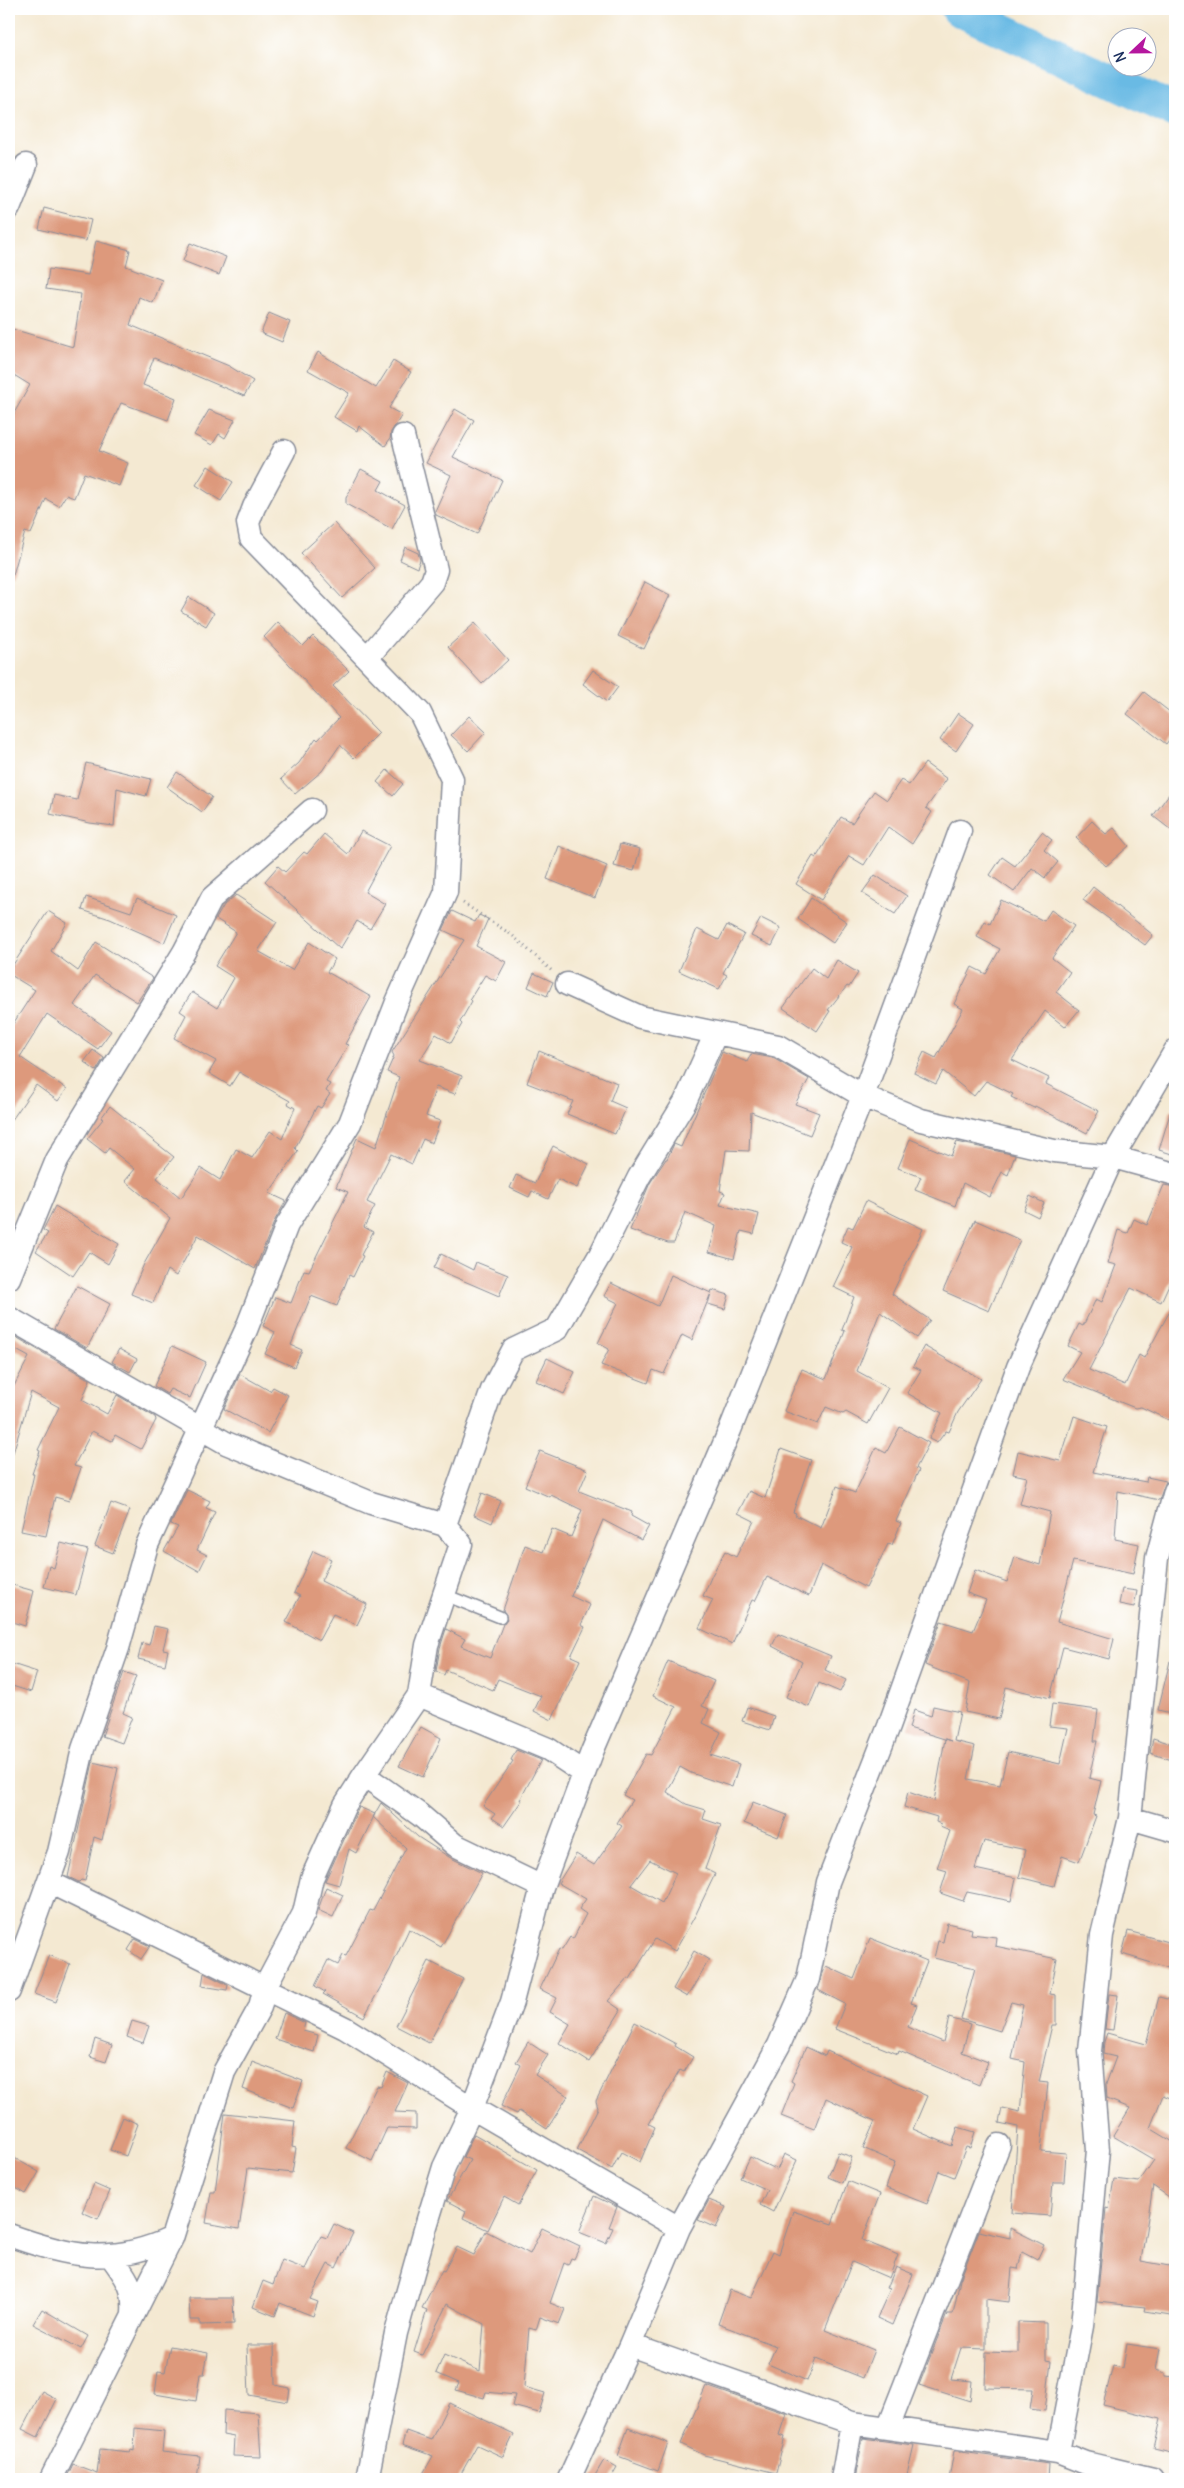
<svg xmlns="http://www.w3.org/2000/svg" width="1184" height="2488" viewBox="0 0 1184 2488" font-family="Delius,sans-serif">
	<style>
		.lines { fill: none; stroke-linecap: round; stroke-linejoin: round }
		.river { stroke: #69bae4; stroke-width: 34 }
		.building { fill: #dd997b; fill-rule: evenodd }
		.service-casing { stroke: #888c98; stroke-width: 14 }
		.minor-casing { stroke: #888c98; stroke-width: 25 }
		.path { stroke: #888c98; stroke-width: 3; stroke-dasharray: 1 4; stroke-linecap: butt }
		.service { stroke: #fff; stroke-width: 11 }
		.minor { stroke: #fff; stroke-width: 22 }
	</style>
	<rect width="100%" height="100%" fill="#fff"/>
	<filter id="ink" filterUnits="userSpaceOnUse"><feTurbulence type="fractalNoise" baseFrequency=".02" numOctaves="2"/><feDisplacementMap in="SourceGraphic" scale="10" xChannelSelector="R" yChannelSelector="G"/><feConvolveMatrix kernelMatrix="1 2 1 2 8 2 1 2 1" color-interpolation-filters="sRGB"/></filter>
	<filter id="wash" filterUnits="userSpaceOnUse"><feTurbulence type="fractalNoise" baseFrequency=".0096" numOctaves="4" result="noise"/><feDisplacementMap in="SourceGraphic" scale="20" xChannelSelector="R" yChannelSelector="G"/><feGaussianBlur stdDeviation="1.12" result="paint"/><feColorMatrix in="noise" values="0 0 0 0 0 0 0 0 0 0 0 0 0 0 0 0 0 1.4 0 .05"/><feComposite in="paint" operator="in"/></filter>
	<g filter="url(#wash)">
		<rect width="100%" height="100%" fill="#f4e9d2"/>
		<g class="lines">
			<path class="river" d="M958 9 1175 111"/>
		</g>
		<g id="blocks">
			<path class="building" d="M44 208 91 220 86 241 39 229Z
				M96 241 130 250 126 266 162 280 153 303 139 297 130 325 229 366 253 381 244 396 154 358 143 385 176 398 168 420 121 403 99 451 128 463 119 486 84 473 74 498 66 495 59 506 46 499 31 534 25 532 13 575H9V422L30 385 9 372V328L73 347 81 294 46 289 49 269 88 275Z
				M190 243 226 257 219 275 183 261Z
				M269 313 290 322 282 342 261 333Z
				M318 352 376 388 393 361 411 372 389 408 402 415 391 432 390 439 385 446 359 426 357 431 334 417 349 393 308 370Z
				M455 409 474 420 453 457 502 480 477 534 436 515 435 511 451 475 426 463Z
				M209 410 235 420 225 438 219 434 212 445 194 435Z
				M208 466 233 482 221 501 196 485Z
				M361 469 383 481 378 490 405 505 392 529 346 504V498Z
				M334 523 375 568 342 598 301 553Z
				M405 547 418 553 420 560 417 568 400 560Z
				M645 582 670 595 644 649 618 636Z
				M189 597 214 613 206 626 181 611Z
				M278 622 303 646 313 636 349 671 333 686 379 733 354 758 340 745 322 771 295 794 281 779 299 763 316 738 318 740 339 718 264 637Z
				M475 623 508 660 482 684 448 647Z
				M593 670 618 687 607 702 583 684Z
				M1144 692 1175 716V732L1166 744 1127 714Z
				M958 713 974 724 956 751 940 740Z
				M469 716 486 732 468 751 451 735Z
				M86 763 151 779 146 796 117 788 114 826 90 823 50 814 54 795 77 800Z
				M925 763 947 779 926 808 932 812 912 844 888 827 864 865 849 856 821 900 796 884 813 856 816 858 841 817 852 823 874 791 887 800 901 780 909 785Z
				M387 770 403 784 393 796 377 782Z
				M177 772 212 797 202 812 167 787Z
				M1175 786V833L1153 816Z
				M1092 821 1106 834 1114 828 1129 846 1106 866 1076 838Z
				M361 831 390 846 365 892 385 904 370 929 357 921 340 949 265 881 278 866 285 872 304 852 307 854 324 834 348 854Z
				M1042 832 1052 840 1044 850 1058 862 1045 878 1032 868 1014 892 990 875 1002 857 1015 866Z
				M620 844 640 849 634 871 614 866Z
				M559 846 607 866 595 898 547 879Z
				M875 875 907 896 895 914 862 893Z
				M1093 887 1153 935 1145 945 1083 900Z
				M236 895 277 922 258 951 292 970 309 942 335 959 327 972 371 997 345 1044 348 1045 326 1082 330 1084 326 1091 330 1094 321 1108 317 1106 295 1148 298 1151 269 1193 286 1201 275 1220 255 1269 198 1235 176 1276 167 1270 153 1303 131 1294 144 1264 170 1218 125 1181 135 1169 109 1148 105 1153 87 1139 103 1119 101 1118 110 1106 174 1157 157 1178 181 1198 201 1168 220 1180 236 1149 252 1158 270 1131 282 1139 295 1108 288 1104 290 1101 239 1072 230 1086 209 1073 216 1061 174 1038 186 1015 180 1011 192 992 217 1008 234 978 215 966 236 932 216 919 224 905Z
				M86 897 131 912 137 898 176 915 164 943 110 919 82 910Z
				M811 898 847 922 833 943 798 919Z
				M1001 900 1044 921 1051 910 1074 926 1052 958 1070 972 1056 992 1079 1010 1065 1027 1045 1011 1012 1060 1049 1078 1046 1084 1099 1111 1087 1133 1035 1106 1034 1108 1011 1097 1013 1094 986 1081 974 1096 943 1071 936 1084 914 1073 924 1052 936 1058 963 1009 954 1004 972 967 986 974 1000 949 977 937 985 921 990 924Z
				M48 911 67 923 51 951 78 971 96 942 153 978 137 1002 95 975 74 1005 111 1031 98 1049 47 1014 20 1057 67 1089 58 1101 36 1085 9 1124V1030L35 990 9 974V971Z
				M452 911 475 922 479 915 488 919 476 946 506 962 496 981 485 975 470 999 472 1001 460 1022 462 1024 451 1043 436 1034 420 1060 462 1076 455 1094 436 1087 426 1116 440 1121 432 1143 423 1139 412 1164 391 1154 367 1202 375 1206 364 1227 373 1232 361 1255 363 1256 353 1277 349 1275 337 1306 311 1296 291 1345 302 1350 294 1367 265 1354 275 1332 263 1326 275 1297 291 1303 304 1270 309 1271 348 1192 336 1187 357 1138 376 1147 399 1077 387 1072 394 1056 392 1052 464 940 443 930Z
				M761 918 781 928 772 946 751 936Z
				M727 925 744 934 723 973 727 975 719 989 679 971 697 929 719 940Z
				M837 960 858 973 849 987 847 986 828 1010 830 1011 817 1031 783 1008 812 968 826 979Z
				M534 973 553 982 547 996 528 987Z
				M93 1050 104 1058 96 1071 84 1062Z
				M539 1051 617 1083 610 1101 626 1108 615 1134 567 1114 573 1101 527 1083Z
				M722 1052 747 1062 751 1054 773 1058 809 1079 795 1104 819 1113 810 1135 751 1112 749 1151 726 1150 720 1191 725 1193 720 1205 759 1214 754 1234 741 1231 734 1259 709 1252 716 1226 685 1212 674 1243H668L630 1230 650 1183 666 1159H667L674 1144 681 1147Z
				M1171 1110H1175V1155L1159 1150Z
				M910 1139 951 1156 957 1142 1015 1155 1008 1175 1002 1172 990 1197 963 1183 955 1206 915 1190 921 1177 898 1168Z
				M553 1146 589 1164 577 1188 558 1179 548 1199 532 1191 529 1197 510 1188 516 1175 535 1183Z
				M1164 1185 1175 1187V1224L1170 1235 1175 1238V1271L1161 1302 1131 1288 1089 1370 1125 1385 1139 1355 1144 1358 1175 1302V1423L1141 1407 1135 1408 1063 1379 1080 1352 1068 1346 1079 1324 1083 1326 1096 1299 1102 1302 1116 1265 1108 1263 1118 1230 1128 1233 1134 1219 1147 1225Z
				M1030 1196 1044 1203 1038 1217 1024 1210Z
				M866 1201 923 1229 892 1294 930 1320 917 1338 880 1312 857 1371 888 1388 868 1424 846 1412 843 1414 826 1407 818 1424 784 1411 802 1369 826 1379 845 1331 842 1330 854 1297 833 1287 852 1247 841 1242 848 1226 853 1228Z
				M55 1206 119 1244 108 1264 89 1252 73 1276 36 1251 48 1233 43 1230Z
				M975 1220 1020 1240 989 1311 943 1291Z
				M441 1254 473 1270 476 1262 508 1275 499 1296 434 1268Z
				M671 1275 711 1293 712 1290 729 1295 725 1309 708 1304 711 1293 692 1340 682 1335 664 1374 653 1370 648 1383 601 1365 609 1349 598 1343 618 1303 604 1296 611 1283 658 1306Z
				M77 1286 110 1304 87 1348 54 1329Z
				M9 1333 90 1380 82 1400 107 1414 117 1395 155 1417 156 1420 141 1449 115 1435 112 1441 92 1431 74 1466 81 1468 69 1501 55 1497 46 1536 21 1531 34 1474H32L40 1451 38 1450 59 1407 31 1392 13 1453 9 1452V1384L14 1386 29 1357 9 1346Z
				M172 1346 206 1362 190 1398 170 1389 167 1394 154 1386Z
				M924 1346 981 1379 958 1412 949 1432 946 1431 937 1443 929 1439 942 1413 907 1393 921 1370 913 1366Z
				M119 1349 137 1359 130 1372 112 1362Z
				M547 1358 575 1372 564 1394 536 1381Z
				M240 1374 270 1391 273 1387 288 1395 268 1433 224 1409Z
				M1074 1416 1107 1427 1093 1472 1146 1482 1147 1477 1166 1481 1159 1500 1118 1491 1115 1539 1139 1544 1133 1574 1073 1561 1057 1622 1114 1639 1109 1659 1063 1647 1050 1698 1006 1687 999 1719 965 1712 970 1683 925 1665 941 1621 973 1631 986 1600 967 1593 975 1570 1007 1582 1015 1557 1040 1565 1050 1512 1020 1504 1027 1477 1013 1474 1018 1451 1060 1461Z
				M900 1427 929 1443 916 1468 919 1470 896 1521 901 1523 892 1545 888 1544 866 1588 821 1565 809 1596 767 1577 755 1601 752 1600 732 1644 699 1628 713 1600 703 1596 712 1575 725 1551 736 1557 754 1521 738 1513 749 1491 765 1498 781 1449 811 1460 793 1512 796 1513 795 1515 821 1528 837 1486 855 1493 876 1448 886 1453Z
				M540 1451 588 1470 579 1491 632 1512 631 1516 649 1526 641 1540 603 1520 571 1596 590 1605 581 1625 585 1627 571 1656 580 1660 552 1720 534 1711 541 1696 498 1679 493 1690 446 1670 444 1675 436 1671 440 1648 446 1629 465 1639 461 1646 490 1658 503 1624 507 1619 503 1610 525 1545 543 1552 552 1529 571 1537 582 1510 551 1495 550 1497 525 1486Z
				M187 1490 210 1501 206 1508 215 1512 197 1550 207 1555 199 1571 164 1551 178 1527 171 1524Z
				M482 1493 501 1501 492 1523 474 1515Z
				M111 1503 130 1510 113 1553 95 1546Z
				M61 1543 88 1550 76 1595 44 1587 49 1566 54 1568Z
				M313 1551 331 1559 321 1581 367 1604 357 1625 333 1614 319 1640 286 1622 300 1596 294 1593Z
				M9 1584 34 1591 25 1626 9 1621Z
				M1122 1589 1137 1591 1134 1607 1119 1604Z
				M154 1626 168 1629 163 1649 168 1650 165 1665 138 1659 142 1643 149 1645Z
				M778 1634 831 1656 825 1670 846 1680 840 1692 819 1683 809 1707 786 1697 802 1662 772 1646Z
				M668 1661 714 1681 702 1706 709 1709 703 1723 721 1732 710 1755 739 1764 732 1787 691 1773 680 1767 667 1792 686 1804 706 1810 703 1819 721 1825 705 1869 715 1874 696 1914 675 1951 655 1939 630 1979 628 1978 608 2001 621 2010 589 2062 559 2043 570 2024 550 2012 557 1998 540 1989 559 1949 562 1950 570 1937 573 1939 586 1914 579 1909 586 1899 558 1883 576 1854 594 1865 622 1826 617 1823 632 1800 623 1795 646 1754 651 1755 676 1707 653 1696ZM650 1860 676 1873 662 1903 631 1885Z
				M1170 1661 1175 1662V1714L1158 1710Z
				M9 1663 37 1672 31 1692 9 1685Z
				M124 1672 136 1676 123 1713 132 1717 122 1743 102 1736Z
				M1052 1704 1098 1710 1094 1741H1097L1089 1778 1101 1781 1093 1815 1096 1816 1079 1862 1062 1856 1054 1886 1019 1877 1026 1850 984 1841 975 1869 1016 1878 1011 1901 967 1892 963 1901 940 1893 947 1871 937 1868 950 1831 940 1827 941 1824 936 1822 937 1817 904 1807 908 1792 934 1801 945 1739 951 1741 909 1728 914 1710 931 1716 933 1706 960 1712 954 1741 975 1746 968 1779 1000 1785 1008 1752 1060 1764 1068 1728 1049 1726Z
				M747 1707 774 1716 770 1730 742 1721Z
				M421 1727 441 1738 423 1777 399 1766Z
				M1153 1738 1175 1745V1761L1150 1753Z
				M516 1750 541 1760 520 1800H522L504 1826 492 1818 495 1814 483 1806 513 1761 511 1760Z
				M93 1762 118 1768 102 1840 94 1837 85 1881 81 1880 79 1882 68 1877Z
				M753 1802 787 1815 778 1837 744 1823Z
				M381 1803 418 1837 449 1857 482 1873 441 1947 409 1929 390 1970 364 2017 323 1994 325 1992 315 1986 328 1960 338 1965 343 1955 346 1956 370 1910 373 1911 406 1848 373 1817Z
				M359 1807 375 1814 356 1853 349 1849 339 1885 325 1881Z
				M326 1887 343 1895 333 1917 318 1910Z
				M947 1923 972 1929 971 1934 996 1937 995 1946 1057 1959 1050 1994 1056 1995V2025H1052L1039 2082 1048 2083 1041 2151 1066 2153 1064 2182H1053L1050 2216 1012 2213 1018 2127 999 2123 1002 2108 1020 2112 1025 2062 1012 2059 1023 2005 1011 2002 1000 2031 961 2019 975 1968 934 1958 938 1941 943 1942Z
				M1128 1931 1175 1944V1970L1122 1954Z
				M870 1938 927 1961 911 2003 917 2005 908 2027 943 2042 949 2018 970 2024 962 2052 988 2062 979 2085 899 2051 898 2054 835 2029 845 2004 818 1990 823 1973 826 1966 854 1979Z
				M135 1939 150 1946 141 1959 128 1950Z
				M694 1951 709 1960 687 1997 673 1989Z
				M49 1955 70 1964 56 2002 34 1994Z
				M429 1961 463 1979 429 2043 396 2026Z
				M204 1973 228 1985 227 1990 202 1986Z
				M1109 1994 1118 1995 1113 2030 1105 2029Z
				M1159 1997 1175 2001V2100L1163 2095 1150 2128 1175 2143V2201L1153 2186 1141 2261 1175 2267V2289L1171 2315 1144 2311 1145 2307 1097 2302 1106 2208 1109 2209 1114 2179 1139 2182 1154 2160 1113 2136 1130 2108 1107 2099 1106 2084 1116 2057 1103 2054 1104 2042 1107 2033 1146 2044Z
				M284 2013 305 2023 303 2031 318 2035 314 2052 275 2039Z
				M132 2021 149 2026 143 2043 127 2037Z
				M635 2022 676 2044 675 2046 693 2057 684 2072 680 2070 649 2124 655 2127 640 2162 621 2152 612 2169 577 2150 598 2108 596 2101Z
				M95 2039 112 2045 106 2062 90 2057Z
				M528 2042 548 2055 535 2075 568 2096 547 2129 519 2111 517 2114 501 2106 521 2065 516 2062Z
				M806 2047 825 2056 827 2051 927 2096 913 2129 952 2146 958 2127 975 2132 970 2148 966 2147 954 2177 939 2171 927 2204 886 2188 895 2162 863 2148 875 2121 826 2098 814 2129 781 2116 794 2083 791 2081Z
				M252 2062 303 2081 293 2108 243 2089Z
				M387 2072 408 2083 395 2112 416 2113V2129L387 2128 372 2161 346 2148 377 2086 381 2087Z
				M225 2113 295 2121 292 2147 296 2148 292 2173 248 2168 239 2229 206 2223 211 2192H215Z
				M123 2117 138 2124 126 2156 110 2150Z
				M474 2134 537 2170 518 2205 504 2197 488 2230 463 2218 466 2211 447 2201 470 2160 463 2157Z
				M838 2152 852 2157 842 2183 828 2177Z
				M784 2154 797 2160 773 2212 760 2205 767 2190 740 2178 750 2157 777 2170Z
				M9 2155 39 2172 26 2194 9 2184Z
				M848 2181 880 2194 862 2240 898 2255 889 2278 852 2262 825 2330 874 2350 863 2378 816 2359 807 2381 768 2364 776 2346 718 2324 730 2290 751 2298 773 2251 779 2254 793 2211 832 2224Z
				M94 2184 110 2191 98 2219 82 2212Z
				M594 2196 617 2207 609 2227 613 2228 606 2243 579 2232Z
				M709 2200 726 2207 716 2228 698 2220Z
				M334 2224 353 2233 336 2268 328 2264 310 2299 318 2302 313 2316 280 2303 275 2316 253 2307 263 2281 273 2285 282 2260 305 2269 321 2236 327 2238Z
				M542 2228 580 2246 574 2259 571 2258 568 2265 564 2263 550 2303 565 2309 559 2324 540 2317 536 2330 529 2328 524 2387 545 2393 539 2413 512 2406 515 2395 486 2392 484 2398 456 2390 459 2383 436 2373 444 2355 480 2371 484 2324 447 2304 422 2355 414 2352 427 2310 422 2308 442 2270 444 2271 457 2247 474 2255 486 2231 530 2254Z
				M1010 2228 1044 2245 1037 2260 1022 2252 1018 2269 1012 2268 1009 2302 986 2299V2349L961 2348 951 2379 972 2381 970 2401 919 2385 947 2314H953L960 2280 979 2231 1010 2238Z
				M896 2267 913 2274 892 2325 877 2318 890 2289 887 2288Z
				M189 2298H233L234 2324 200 2325V2320H190Z
				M42 2309 88 2336 81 2349 33 2324Z
				M1018 2322 1046 2323V2360L1051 2361 1045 2411 1030 2409 1033 2389 985 2388 986 2352 1018 2353Z
				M1127 2344 1160 2349 1156 2370 1165 2373V2376L1175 2377V2454L1154 2449 1161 2419 1103 2405 1113 2366 1123 2368Z
				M247 2345H274L275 2385 290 2388 288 2402 249 2395Z
				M170 2346 208 2353 204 2374H200L196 2401 155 2394 158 2371 165 2372Z
				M706 2386 787 2414 780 2435 785 2437 776 2473 704 2455 681 2444Z
				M42 2391 57 2399 38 2437 22 2429Z
				M449 2403 514 2434 503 2457 477 2445 458 2479H420L433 2456 402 2445 406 2431 431 2440Z
				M224 2410 258 2413 261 2457 233 2456 234 2437 223 2435Z
				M135 2428 164 2431 162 2452 200 2456 197 2479H135L119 2476 118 2479H66L73 2464 97 2473 100 2449 130 2452 131 2450 134 2451Z
				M628 2428 668 2443 658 2471 618 2456Z
				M863 2438 914 2445 906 2479H855Z
				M954 2451 1049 2464 1048 2479H1006L984 2477 983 2479H949Z
				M604 2460 617 2467 610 2479H593Z"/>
		</g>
	</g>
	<g filter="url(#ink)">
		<use href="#blocks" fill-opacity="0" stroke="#888c98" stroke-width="1"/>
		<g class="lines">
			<g class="service-casing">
				<path id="service" d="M445 1595 500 1617"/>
			</g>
			<g class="minor-casing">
				<path id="minor" d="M9 208 26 165
					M367 658 432 582 436 570 403 436
					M567 984 640 1017 778 1046 863 1096 921 1120 1054 1151 1113 1157 1175 1174
					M9 1278 57 1160 184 952 212 898 312 810
					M9 1318 226 1443 371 1503 445 1525
					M419 1695 548 1749 584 1773
					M364 1775 419 1695 427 1645 461 1544 445 1525 492 1390 513 1350 557 1329 601 1253 639 1177 685 1102 716 1033
					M1130 1818 1175 1831
					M49 1882 345 2028 472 2108 679 2228
					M9 1991 59 1852 83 1749 118 1648 147 1545 246 1330 287 1225 350 1123 397 1002 446 892 452 779 420 713 251 538 248 523 254 507 284 451
					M9 2235C70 2257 111 2266 172 2238L224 2072 260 2007 265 1987 304 1913 312 1878 345 1805 364 1775 420 1815 455 1845 542 1887
					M111 2256C126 2278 135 2286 133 2314
					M630 2345 852 2423 1058 2452 1086 2463 1153 2479
					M888 2428 999 2145
					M1058 2452 1082 2326 1098 2150 1090 2051 1102 1935 1130 1818 1157 1558 1175 1491
					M51 2479 172 2238
					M367 2479 396 2333 426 2226 444 2167 472 2108 512 2002 542 1887 592 1752 730 1430 863 1096 960 831
					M569 2479 630 2345 679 2228 779 2045 808 1979 828 1882 889 1726 1018 1367 1113 1157 1175 1051
					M842 2479 852 2423"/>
			</g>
			<path class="path" d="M463 903 512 935 553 972"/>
			<use href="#service" class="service"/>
			<use href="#minor" class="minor"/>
		</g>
	</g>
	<rect width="1184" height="2488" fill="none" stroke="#fff" stroke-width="30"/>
	<g transform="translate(1132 52) rotate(248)"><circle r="24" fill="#ffffff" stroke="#a4acbf"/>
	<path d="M0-4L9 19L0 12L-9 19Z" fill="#b5179e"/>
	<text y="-8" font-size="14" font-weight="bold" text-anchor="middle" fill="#1b2f5e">N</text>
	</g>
</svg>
